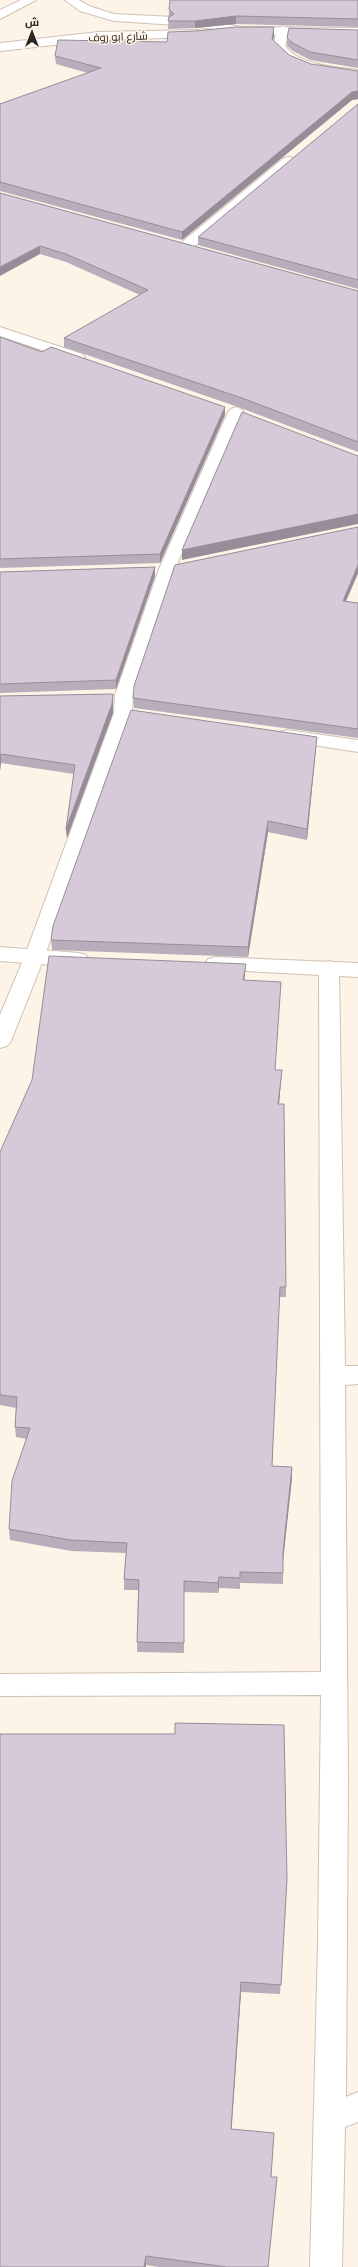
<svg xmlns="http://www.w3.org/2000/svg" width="358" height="2267" viewBox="0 0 358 2267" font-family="Lato,Cairo,sans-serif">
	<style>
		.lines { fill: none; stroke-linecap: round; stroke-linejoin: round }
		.street-casing { stroke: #cfc2b4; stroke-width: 2 }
		.secondary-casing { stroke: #cfc2b4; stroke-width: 2 }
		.street { fill: #fff; fill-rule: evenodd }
		.secondary { fill: #fff; fill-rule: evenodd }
		.wall { fill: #b8aebb }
		.shaded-wall { fill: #968d98 }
		.building { fill: #d6cad9; stroke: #968d98 }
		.labels { text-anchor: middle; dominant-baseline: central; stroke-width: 3; stroke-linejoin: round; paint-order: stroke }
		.far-street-label { font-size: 11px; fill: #2c2722; stroke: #fef3e7 }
	</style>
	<rect width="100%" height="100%" fill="#fef3e7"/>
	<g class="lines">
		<g class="street-casing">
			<path id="street" d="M283 26 289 30 285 46C301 66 335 67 358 70V78C329 74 291 72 273 46L277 30Z
				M289 157 294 158 296 161 294 164 191 249H181L179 246 181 243 284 158Z
				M0 327 82 354 85 357 82 360H72L0 336Z
				M236 407 241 409 244 412 175 569 133 695 132 713 44 958 11 1041 7 1046 0 1048V1015L24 958 114 713 115 695 159 569 228 412 231 409Z
				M287 730 358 740V752L280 740 278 736 280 732Z
				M329 961 336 963 339 968 345 1366H358V1384L345 1385 348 1780 346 2097 358 2092V2122L345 2127 342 2267H310L318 1942 321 1695 0 1696V1674L321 1672 319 968 322 963Z"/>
		</g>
		<g class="secondary-casing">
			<path id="secondary" d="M21 0H36L0 19V10Z
				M65 0H79L89 6 114 14 193 18 241 27 358 28V36L245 34 193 26 114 21 80 11Z
				M197 30 201 31 203 34 201 37 99 40 0 51V43L99 32Z
				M0 947 79 953 86 955 89 960 86 965 79 967 0 961Z
				M215 957 358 963V977L208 969 205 964 208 959Z"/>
		</g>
		<use href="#street" class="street"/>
		<use href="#secondary" class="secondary"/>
	</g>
	<path class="wall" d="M358 0V27L236 24 195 28 168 29 169 9Z
		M358 30V68L310 60 293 51 287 46V38Z
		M274 35 273 40 289 55 311 64 358 71V99L352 100 182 240 0 191V104L88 73 56 64 55 56 167 42Z
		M358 104V289L198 245V237Z
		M0 193 358 291V452L241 408 64 347V338L140 295 66 262 40 254Z
		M0 337 225 415 160 563 0 568Z
		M358 527V574L346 601 358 603V738L134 708 133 698Z
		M155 567V576L116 689 0 693V572Z
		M113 694V713L67 838 66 829 74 774 1 763 0 771V696Z
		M316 747 307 840 268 832 248 957 52 950 51 940Z
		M245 974 244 980 275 1070H282L279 1104 286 1287V1297H279L272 1466 292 1467V1478L283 1557V1584L240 1583V1589L219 1588 218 1593 184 1592V1653L137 1652 138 1590H124V1579L126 1553 71 1551 10 1540 9 1529 26 1439 16 1437 15 1427 16 1408 0 1405V1152Z
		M287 1879 280 1994 241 1992 231 2129 271 2177 276 2187 268 2267H159L146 2265V2267H0Z"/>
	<path class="shaded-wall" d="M236 16V24L195 28V21Z
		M274 27V35L272 47V39Z
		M358 91V99L352 100 182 240V232L352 92Z
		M40 246V254L0 276V267Z
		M225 407V415L160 563V554Z
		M358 514V524L182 560V550Z
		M358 565V573L342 610 343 601Z
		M155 567V576L116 689V680Z
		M113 694V713L67 838 66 829Z
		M317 737 316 747 307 840V829Z
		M1 754V763L0 771V759Z
		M268 821V832L248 957V947Z
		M246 964 245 974 243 991V980Z
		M282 1070 281 1081 278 1115V1104Z
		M292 1467V1478L283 1562V1552Z
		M219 1577V1588L218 1593V1583Z
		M241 1982V1992L231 2138V2129Z
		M146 2256V2267H144Z"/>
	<path class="building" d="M170 0H358V19L236 16 195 21H168L169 17 174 14 169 9Z
		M236 27H274L272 39 289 55 311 64 358 71V91L352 92 182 232 0 182V104L101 68 55 56 58 40 167 42 168 32 195 31Z
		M289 28 358 30V60L310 52 293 43 287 38Z
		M358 104V280L198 237Z
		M0 193 358 291V442L242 398 64 338 148 290 66 254 40 246 0 267Z
		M0 337 42 352 51 347 225 407 160 554 0 559Z
		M242 412 358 456V514L182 550Z
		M358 527V565L343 601 358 603V729L133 698 134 686 175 565Z
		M155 567 116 680 0 684V572Z
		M113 694 112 704 66 829 75 765 1 754 0 759V696Z
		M131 710 317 737 307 829 268 821 248 947 51 940 53 926Z
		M49 956 246 964 243 980 281 982 275 1070H282L278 1104H284L286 1287H280L272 1466 292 1467 283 1552V1573L240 1572V1578L219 1577 218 1583 184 1581V1643L137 1642 139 1580 124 1579 127 1543 70 1540 9 1529 12 1481 30 1428 15 1427 17 1397 0 1395V1152L32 1080Z
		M175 1723 284 1725 287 1879 281 1985 241 1982 231 2129 274 2133 271 2177H277L268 2267H227L146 2256 144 2267H0V1734H175Z"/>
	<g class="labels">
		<g class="far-street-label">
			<text transform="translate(118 36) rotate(-2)">شارع ابو روف</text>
		</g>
	</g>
	<g transform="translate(32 32)" stroke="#fef3e7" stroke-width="3" paint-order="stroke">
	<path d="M0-3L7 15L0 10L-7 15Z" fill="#2c2722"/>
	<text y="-6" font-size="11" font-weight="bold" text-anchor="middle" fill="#2c2722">ش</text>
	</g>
</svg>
